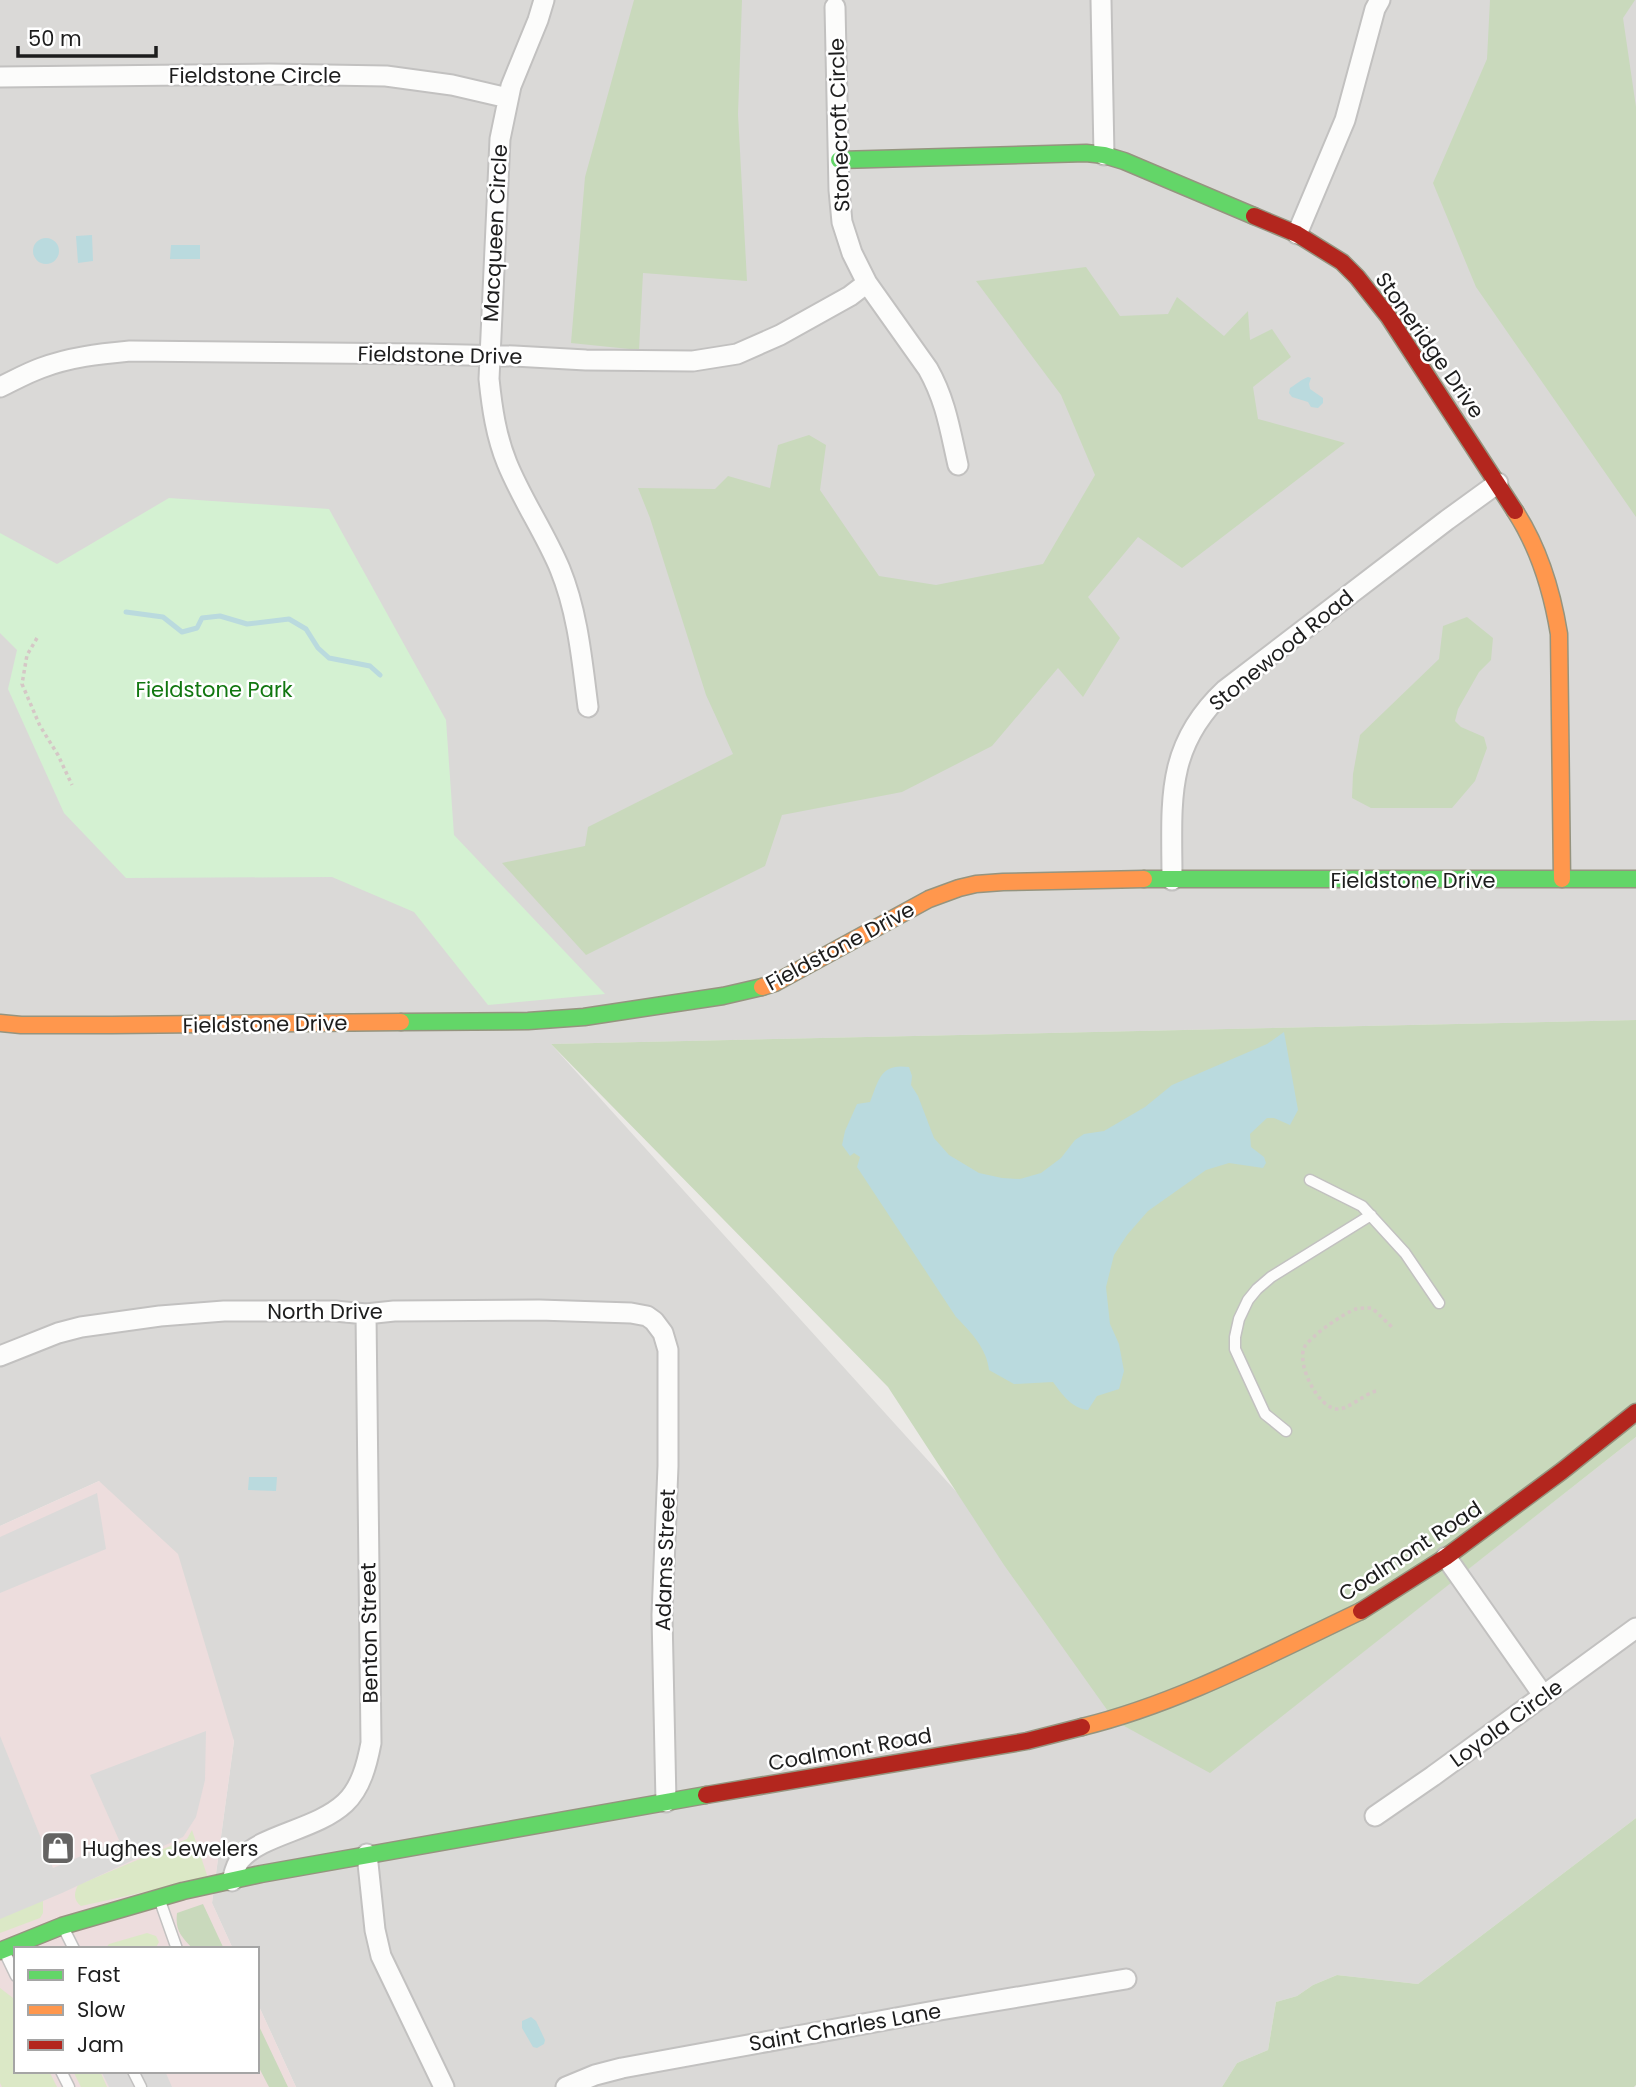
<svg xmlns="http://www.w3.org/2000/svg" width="1636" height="2087" viewBox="0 0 1636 2087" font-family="Poppins,sans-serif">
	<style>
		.residential { fill: #dad9d7 }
		.commercial { fill: #eddddd }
		.grass { fill: #dbe8c6 }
		.forest { fill: #c9d9bc }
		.park { fill: #d4f1d2 }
		.parking { fill: #dbdad9 }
		.water { fill: #badade }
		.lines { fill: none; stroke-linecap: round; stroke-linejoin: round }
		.stream { stroke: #badade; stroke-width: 5 }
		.lane-casing { stroke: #c2c1c0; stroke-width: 13 }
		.street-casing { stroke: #c2c1c0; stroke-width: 23 }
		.fast-casing { stroke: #95947f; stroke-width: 19 }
		.slow-casing { stroke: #95947f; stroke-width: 19 }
		.jam-casing { stroke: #95947f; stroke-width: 19 }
		.path { stroke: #d5c7c6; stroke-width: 3.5; stroke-dasharray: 3.5 3.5; stroke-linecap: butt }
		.lane { stroke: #fcfcfb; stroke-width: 10 }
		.street { stroke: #fcfcfb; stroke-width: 19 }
		.fast { stroke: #63d668; stroke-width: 16 }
		.slow { stroke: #ff974d; stroke-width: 16 }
		.jam { stroke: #b3261e; stroke-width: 16 }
		.labels { text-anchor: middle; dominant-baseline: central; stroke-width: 5; stroke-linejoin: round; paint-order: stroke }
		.street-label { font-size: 21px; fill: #1d1d1d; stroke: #fff }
		.park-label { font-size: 21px; fill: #117710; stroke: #fff }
		.poi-label { font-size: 21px; fill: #1d1d1d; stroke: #fff; text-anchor: start }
	</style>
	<rect width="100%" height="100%" fill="#ebe9e6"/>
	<path class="residential" d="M0 0H1636V1020L551 1044 1210 1772 1636 1437V1818L1418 1984 1337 1975 1313 1985 1297 1996 1276 2002 1268 2050 1237 2063 1222 2087H296L257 2002V1949H233L212 1903 234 1741 99 1481 0 1526Z"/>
	<path class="commercial" d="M99 1481 178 1554 234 1741 212 1903 233 1949H16V2071H257V2002L296 2087H0V1526Z"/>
	<path class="grass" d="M192 1830 208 1878 81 1906C73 1900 74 1893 78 1885L187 1839Z
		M43 1901V1913L40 1918 0 1933V1910Z
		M147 1933 156 1936 159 1942 155 1949H105L109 1944Z
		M0 1988 13 1998 16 2004V2071H49L57 2087H2L0 2083Z
		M73 2071H100L107 2087H81Z"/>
	<path class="forest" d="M634 0H742L738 114 747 281 643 273 639 350 571 343 585 177Z
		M1490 0H1635L1623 18 1636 107V517L1476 287 1433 183 1487 59Z
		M1086 267 1120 316 1168 314 1177 297 1224 336 1248 311 1250 340 1272 329 1291 357 1253 387 1258 419 1345 443 1182 568 1138 537 1088 597 1120 638 1083 697 1058 668 992 746 902 792 782 815 765 866 586 955 502 863 585 846 588 827 733 754 706 695 650 518 638 488 715 489 728 476 770 488 778 445 809 435 826 445 820 490 879 576 936 585 1043 564 1095 475 1061 395 976 281Z
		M1467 617 1493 638 1491 660 1479 672 1458 709 1455 721 1461 727 1484 737 1487 748 1475 781 1452 808H1371L1352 798 1353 774 1360 735 1439 659 1443 626Z
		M1636 1020V1437L1210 1773 1115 1721 1004 1565 888 1387 551 1044Z
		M1636 1818V2085L1634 2087H1222L1237 2063 1268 2050 1276 2002 1297 1996 1313 1985 1337 1975 1418 1984Z
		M203 1904 224 1949H193C181 1936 175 1931 177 1913Z
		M257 2022 288 2087H269L257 2064Z"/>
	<path class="park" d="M169 498 329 509 446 720 454 835 605 994 488 1005 414 912 332 877 126 878 64 813 8 689 17 650 0 633V533L57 564Z"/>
	<path class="parking" d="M97 1493 106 1549 0 1593V1537Z
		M206 1731 205 1780 196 1817 183 1837 62 1893 0 1919V1736L53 1868 119 1840 90 1775Z
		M101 2071H165L172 2087H109Z"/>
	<path class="water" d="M92 235 93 261 78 263 76 236Z
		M33 251a13 13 0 1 1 26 0a13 13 0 1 1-26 0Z
		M171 245H200V259H170Z
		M1308 377 1311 378 1309 384 1310 389 1323 398V403L1318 408 1311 407 1308 402 1292 397 1289 393 1290 388C1297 384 1300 380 1308 377Z
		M1284 1032 1298 1110 1290 1125 1274 1118H1267L1250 1134 1251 1147 1264 1157 1266 1163 1263 1168 1229 1163 1206 1170 1148 1211 1127 1235 1114 1255 1106 1287 1110 1324 1119 1344 1124 1371 1119 1389 1097 1396 1088 1410C1071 1408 1062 1394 1053 1382L1014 1384 989 1370C987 1349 971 1332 956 1317L857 1167 860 1157 854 1153 850 1156 842 1145 845 1131 857 1104 870 1102C879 1079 881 1063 909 1067L912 1076 911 1085 918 1096 934 1138 949 1155 979 1173 1002 1178 1020 1179 1041 1173 1061 1158 1075 1140 1084 1134 1104 1131 1145 1107 1172 1085 1267 1044Z
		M249 1477H277L276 1491 248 1490Z
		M531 2017 536 2021 545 2040 544 2044 537 2048 533 2047 522 2028V2021Z"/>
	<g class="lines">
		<path class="stream" d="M126 612 163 617 182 632 197 628 202 618 220 616 247 624 289 619 306 629 318 648 329 658 370 666 380 675"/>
		<g class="lane-casing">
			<path id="lane" d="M1310 1180 1362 1206 1405 1253 1439 1303
				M1286 1431 1265 1414 1235 1349V1337L1239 1319 1248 1300 1257 1289 1271 1277 1371 1215
				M160 1901 177 1949
				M63 1927 74 1949
				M4 1951 16 1976
				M61 2071 69 2087
				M133 2071 141 2087"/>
		</g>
		<g class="street-casing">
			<path id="street" d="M544 0 538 20 511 86 500 139 489 379C492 408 496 436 507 463 522 500 545 533 560 569 578 613 582 661 588 707
				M1101 0 1104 155
				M835 7 839 190 842 222 852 253 867 283 928 369C946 401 950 430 958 465
				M0 77 269 74 386 76 452 85 508 98
				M1297 234 1345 120 1375 9 1380 0
				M0 387C13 381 27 373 41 368 70 357 99 354 130 351L422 354 514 356 586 360 693 361 737 354 780 335 850 296 867 283
				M1172 880C1172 803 1164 747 1225 690L1447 520 1498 483
				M0 1356 58 1333 81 1327 160 1316 224 1311H335L366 1314 394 1311 539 1310 631 1313 647 1316 654 1321 663 1333 668 1350V1466L662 1615 666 1802
				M1446 1557 1543 1695
				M1375 1816 1433 1776 1636 1628
				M367 1854 375 1930 381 1956 444 2087
				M232 1881C234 1874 235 1866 240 1860 262 1834 316 1830 345 1803 361 1788 367 1764 371 1743L366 1314
				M566 2087 595 2075 622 2068 940 2010 1126 1979"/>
		</g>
		<g class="fast-casing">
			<path id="fast" d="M839 160 1086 153 1104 155 1124 161 1254 216
				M1144 879H1636
				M401 1022 528 1021 584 1017 723 996 762 987
				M0 1951 62 1926 183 1891 261 1874 706 1795"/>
		</g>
		<g class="slow-casing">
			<path id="slow" d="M1515 511C1539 548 1552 591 1559 634L1562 879
				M762 987 775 983 929 899 959 888 976 884 1003 882 1144 879
				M0 1023 21 1025H112L401 1022
				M1082 1727C1180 1703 1270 1654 1361 1611"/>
		</g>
		<g class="jam-casing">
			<path id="jam" d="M1254 216 1297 234 1342 262 1357 277 1388 316 1515 511
				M1361 1611 1446 1557 1562 1471 1636 1412
				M706 1795 1027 1741 1082 1727"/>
		</g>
		<path class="path" d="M37 638 27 655 22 684 40 726 58 755 72 785
			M1376 1391C1364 1394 1348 1410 1337 1409 1318 1408 1297 1365 1304 1348 1309 1337 1344 1313 1356 1309 1361 1308 1366 1308 1372 1308L1394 1329"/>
		<use href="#lane" class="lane"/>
		<use href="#street" class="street"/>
		<use href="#fast" class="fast"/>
		<use href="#slow" class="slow"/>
		<use href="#jam" class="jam"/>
	</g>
	<defs>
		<g id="shop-square" transform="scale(1.75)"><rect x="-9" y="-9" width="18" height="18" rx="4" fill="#656463" stroke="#fff"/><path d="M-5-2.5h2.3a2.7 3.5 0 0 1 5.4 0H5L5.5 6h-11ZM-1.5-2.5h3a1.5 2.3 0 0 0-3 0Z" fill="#fff"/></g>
	</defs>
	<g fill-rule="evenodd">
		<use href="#shop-square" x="58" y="1848"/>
	</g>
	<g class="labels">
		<g class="street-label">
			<text x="255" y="75">Fieldstone Circle</text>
			<text transform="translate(839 125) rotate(-92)">Stonecroft Circle</text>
			<text transform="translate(495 233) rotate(-87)">Macqueen Circle</text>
			<text transform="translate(1430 345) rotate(55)">Stoneridge Drive</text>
			<text transform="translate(440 355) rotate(1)">Fieldstone Drive</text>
			<text transform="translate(1281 650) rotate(-39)">Stonewood Road</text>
			<text x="1413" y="880">Fieldstone Drive</text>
			<text transform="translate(840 946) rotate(-28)">Fieldstone Drive</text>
			<text transform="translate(265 1024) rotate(-1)">Fieldstone Drive</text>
			<text x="325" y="1311">North Drive</text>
			<text transform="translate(1410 1551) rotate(-33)">Coalmont Road</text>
			<text transform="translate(665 1560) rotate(-88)">Adams Street</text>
			<text transform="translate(369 1633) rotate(-91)">Benton Street</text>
			<text transform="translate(1506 1723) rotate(-36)">Loyola Circle</text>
			<text transform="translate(850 1749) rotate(-10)">Coalmont Road</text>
			<text transform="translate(845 2027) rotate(-10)">Saint Charles Lane</text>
		</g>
		<g class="park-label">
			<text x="214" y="689">Fieldstone Park</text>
		</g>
		<g class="poi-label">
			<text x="82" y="1848">Hughes Jewelers</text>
		</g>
	</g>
	<rect x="14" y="1947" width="245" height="126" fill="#ffffff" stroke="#a5a5a5" stroke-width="2"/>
	<rect x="28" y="1970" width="35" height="10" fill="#63d668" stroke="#a5a5a5" stroke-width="2"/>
	<text x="77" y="1982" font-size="21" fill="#1d1d1d">Fast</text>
	<rect x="28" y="2005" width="35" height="10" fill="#ff974d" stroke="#a5a5a5" stroke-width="2"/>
	<text x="77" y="2017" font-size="21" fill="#1d1d1d">Slow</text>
	<rect x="28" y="2040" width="35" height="10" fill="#b3261e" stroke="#a5a5a5" stroke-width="2"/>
	<text x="77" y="2052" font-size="21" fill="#1d1d1d">Jam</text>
	<path d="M18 46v10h138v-10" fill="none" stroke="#1d1d1d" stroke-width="3.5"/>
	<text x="28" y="46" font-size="21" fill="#1d1d1d" stroke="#ffffff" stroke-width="5" paint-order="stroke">50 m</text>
</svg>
